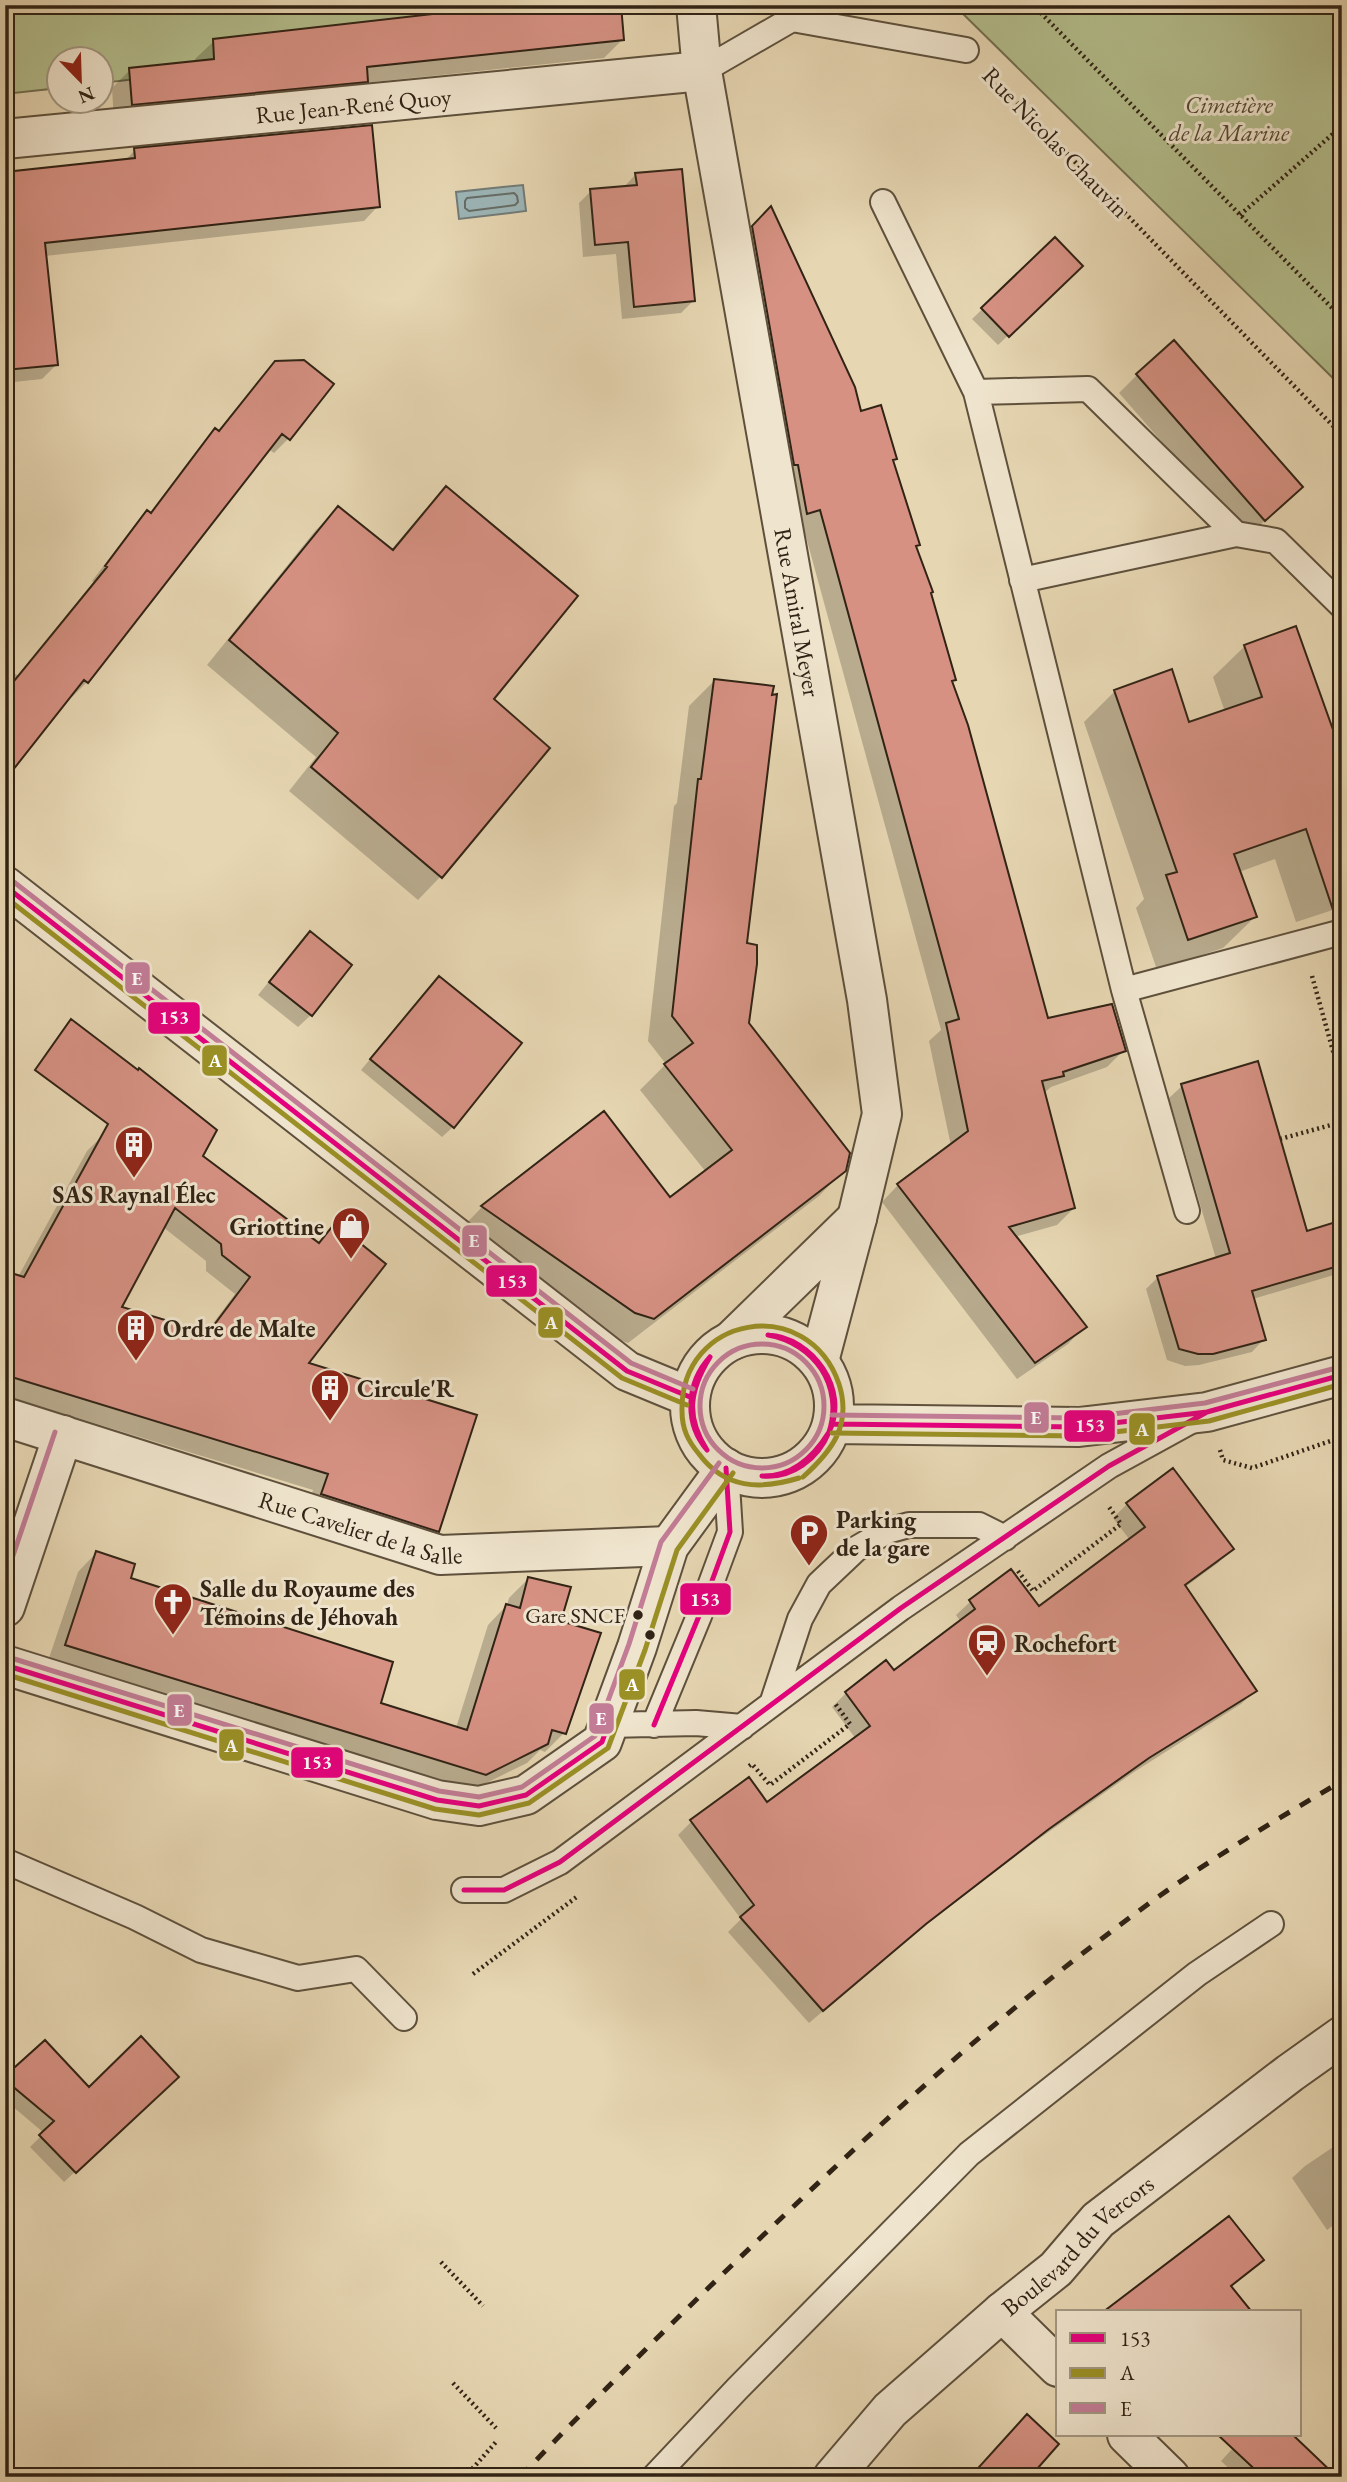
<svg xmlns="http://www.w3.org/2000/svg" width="1347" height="2482" viewBox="0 0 1347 2482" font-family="'EB Garamond',serif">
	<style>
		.green { fill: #b4be8d; stroke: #727051; stroke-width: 2 }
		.water { fill: #9cb6b8; stroke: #717b77; stroke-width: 2 }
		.shadow { fill: #0003; fill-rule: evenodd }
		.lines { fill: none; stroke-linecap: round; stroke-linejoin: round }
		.shore { stroke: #666c66; stroke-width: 2 }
		.building { fill: #d69183; stroke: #312315; stroke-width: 2; fill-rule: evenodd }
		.service-casing { stroke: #5e503c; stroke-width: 28 }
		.minor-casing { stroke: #5e503c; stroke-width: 42 }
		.tertiary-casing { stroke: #5e503c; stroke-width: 42 }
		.path { stroke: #312315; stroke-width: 4.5; stroke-dasharray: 2 3.5; stroke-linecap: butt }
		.service { stroke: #efe4cd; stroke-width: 24 }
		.minor { stroke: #efe4cd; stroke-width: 38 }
		.tertiary { stroke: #efe4cd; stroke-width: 38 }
		.rail { stroke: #312315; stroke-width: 5; stroke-dasharray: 12 12; stroke-linecap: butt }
		.bus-1-casing { stroke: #efe4cd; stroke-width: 10 }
		.bus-2-casing { stroke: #efe4cd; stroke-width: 10 }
		.bus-3-casing { stroke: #efe4cd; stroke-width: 10 }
		.bus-1 { stroke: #e5007d; stroke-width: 5 }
		.bus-2 { stroke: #9a9025; stroke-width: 5 }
		.bus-3 { stroke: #c27c96; stroke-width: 5 }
		.bus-dot { fill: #312315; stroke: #efe4cd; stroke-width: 2.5 }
		.labels { text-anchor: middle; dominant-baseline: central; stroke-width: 6; stroke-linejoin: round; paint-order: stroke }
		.bus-label { font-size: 22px; fill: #312315; stroke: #efe4cd; text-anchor: end }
		.park-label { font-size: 24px; font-style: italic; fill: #524a33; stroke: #efe4cd }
		.street-label { font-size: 24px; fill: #312315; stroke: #efe4cd }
		.poi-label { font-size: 24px; font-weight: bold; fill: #312315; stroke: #efe4cd; text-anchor: start }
		.line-badge { stroke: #efe4cd; stroke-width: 2.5 }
		.badge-label { font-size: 19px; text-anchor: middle; font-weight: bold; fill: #fff }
	</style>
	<rect width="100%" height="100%" fill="#e6d6b2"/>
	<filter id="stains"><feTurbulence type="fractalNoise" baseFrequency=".00286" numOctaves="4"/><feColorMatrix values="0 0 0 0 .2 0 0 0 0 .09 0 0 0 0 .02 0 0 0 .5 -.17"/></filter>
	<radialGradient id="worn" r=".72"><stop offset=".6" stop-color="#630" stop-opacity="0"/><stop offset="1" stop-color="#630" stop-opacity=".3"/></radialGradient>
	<path class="green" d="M5 5H615L616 24 102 83V60H60L59 88 5 94Z
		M954 5H1342V387Z"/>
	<path class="water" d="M523 185 526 211 459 219 456 192Z"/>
	<path class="shadow" d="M622 40 604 58 364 83 348 99 114 122 112 88 130 70 196 63 195 59 214 41Z
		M135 150 378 206 364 221 45 256 57 364 42 379 5 383V174L125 161Z
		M635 175 693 301 681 313 622 319 616 254 583 257 579 203 591 191 623 188Z
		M771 209 860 413 895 459 892 462 918 545 915 548 954 679 951 683 1047 1020 1124 1050 1107 1067 1051 1087 1044 1093 1074 1208 1057 1225 1014 1237 1084 1327 1068 1344 1017 1379 882 1202 898 1185 951 1146 929 1041 941 1030 803 526 791 530 736 245Z
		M1055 239 1081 266 998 345 972 319Z
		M276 363 288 439 274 453 268 449 87 682 72 697 70 695 5 777V666L18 676 94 582 92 581 133 527 147 512 149 514 201 445 215 430 217 432 260 378Z
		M1137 375 1301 487 1246 538 1119 393Z
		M447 488 492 700 441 876 418 900 289 791 316 757 207 665 315 531 338 508 391 550 423 512Z
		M1245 646 1342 907 1296 922 1275 859 1239 872 1255 917 1223 948 1157 970 1136 908 1144 899 1084 722 1115 691 1188 724 1225 712 1213 677Z
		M714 681 770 698 745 945 747 1023 844 1170 819 1196 628 1343 610 1337 458 1232 482 1207 604 1114 670 1199 706 1172 640 1090 666 1064 648 1041 674 806 677 803 689 706Z
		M298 946 311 1015 298 1027 258 995Z
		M439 978 453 1127 442 1137 361 1070Z
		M1182 1086 1306 1233 1342 1222V1277L1337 1274 1253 1299 1264 1339 1252 1352 1199 1365 1185 1366 1167 1360 1146 1289 1158 1277 1216 1259 1169 1098Z
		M103 1135 317 1243 335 1225 307 1364 437 1531 421 1547 307 1510 313 1490 5 1396V1273L18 1277 87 1151ZM163 1227 206 1261V1271L235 1294 205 1334 120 1308Z
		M1173 1470 1231 1549 1218 1563 1185 1587 1255 1691 1241 1704 1134 1772 1033 1843 910 1937 809 2023 728 1932 741 1919 678 1835 691 1822 767 1804 856 1739 832 1707 846 1693 893 1673 961 1622 956 1615 970 1602 1010 1571 1039 1609 1130 1540 1113 1518 1127 1504Z
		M96 1553 128 1579 378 1704 456 1728 488 1625 507 1605 509 1598 528 1579 559 1622 564 1733 545 1752 540 1750 527 1763 466 1793 47 1664 78 1572Z
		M5 2078 89 2089 166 2087 64 2182 30 2147 44 2133 5 2100Z
		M1342 2141V2219L1327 2230 1292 2178 1305 2166Z
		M1262 2260 1199 2312H1109L1119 2302Z
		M1245 2435H1290L1319 2462 1304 2477H1238L1221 2461Z
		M1036 2467 1046 2477H972Z"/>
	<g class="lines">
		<path class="shore" d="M514 193 517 196 518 202 515 205 469 211 465 208V201L467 198Z"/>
	</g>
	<path class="building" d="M512 5H621L624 40 367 67 368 82 132 105 129 68 214 59 213 39Z
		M372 125 380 207 45 243 58 365 5 370V172L135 158 134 148Z
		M682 169 695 301 634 307 628 242 595 245 590 189 637 185 635 173Z
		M771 206 855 387 861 411 881 405 897 459 893 460 920 545 916 546 933 592 931 593 956 680 952 681 968 725 1048 1018 1112 1004 1126 1051 1063 1072 1064 1076 1042 1081 1075 1208 1009 1227 1087 1327 1035 1363 897 1184 968 1131 946 1023 959 1019 820 510 807 514 798 465H794L752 226Z
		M1055 237 1083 266 1009 337 981 308Z
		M1174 340 1303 487 1265 521 1136 374Z
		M304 360 334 384 290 440 282 434 88 683 84 680 5 780V692L107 567 105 566 147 510 151 513 215 428 219 431 275 361Z
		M446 486 578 596 494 699 550 748 442 878 311 767 338 733 229 640 338 506 393 550Z
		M1296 626 1342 755V915L1335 916 1306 829 1234 854 1257 917 1188 940 1166 875 1177 872 1114 690 1172 669 1189 722 1262 697 1244 645Z
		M714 679 774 686 772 695 777 694 747 943 757 945V964L749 1023 850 1153 846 1171 654 1319 635 1313 481 1206 604 1111 670 1197 732 1150 664 1064 693 1043 672 1016 698 779H701Z
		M310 931 352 965 312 1016 269 982Z
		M439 976 522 1043 454 1128 370 1059Z
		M71 1019 138 1070 139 1068 217 1130 203 1156 319 1243 335 1223 386 1264 309 1363 477 1415 439 1532 321 1494 328 1474 5 1375V1271L24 1277 108 1124 35 1070ZM175 1208 221 1244 222 1255 250 1277 208 1333 122 1307Z
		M1258 1061 1307 1231 1342 1220V1265L1252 1291 1266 1340 1213 1354H1198L1179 1349 1157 1276 1230 1253 1181 1084Z
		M1173 1468 1234 1549 1185 1585 1257 1691 1149 1758 1049 1829 926 1924 823 2011 740 1917 754 1905 690 1820 749 1777 767 1802 870 1726 845 1692 886 1660 894 1670 975 1609 969 1600 1011 1569 1039 1606 1145 1527 1126 1503Z
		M96 1551 135 1564 131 1578 393 1662 381 1703 467 1730 506 1604 520 1608 528 1577 571 1587 561 1621 601 1633 566 1734 552 1730 548 1744 486 1775 65 1645Z
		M141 2036 179 2077 76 2173 39 2135 54 2121 5 2080V2076L45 2040 89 2087Z
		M1229 2216 1264 2260 1231 2286 1252 2312H1103Z
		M1027 2414 1059 2444 1030 2477H970Z
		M1218 2435H1293L1337 2477H1263Z"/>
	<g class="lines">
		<g class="service-casing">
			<path id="service" d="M702 71 792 19 966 50
				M883 202 976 392 1124 990 1342 932
				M976 392 1088 389 1236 534
				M1022 580 1236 534 1276 541 1342 606
				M1124 990 1187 1211
				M772 1704 800 1619 819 1584 856 1549 887 1531 909 1525H979L1005 1538
				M608 1725 696 1723 742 1727
				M654 1725 699 1616 730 1532 726 1468
				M5 1861 135 1917 201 1950 298 1978 356 1969 404 2018
				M464 1890H504L560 1862 901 1608 1109 1466 1191 1421
				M654 2477 737 2389 969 2154 1197 1974 1271 1924"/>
		</g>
		<g class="minor-casing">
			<g id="minor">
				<path id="s1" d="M696 5 702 71 867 1000 882 1114 857 1218"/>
				<path id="s2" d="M5 139 702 71"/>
				<path d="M732 1340 857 1218 819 1361"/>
				<path id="s3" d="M5 1417 440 1555 669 1546"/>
				<path d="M5 1607 63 1435"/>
				<path d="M5 1665 437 1800 479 1806 526 1795 602 1742 637 1647 669 1546 726 1468"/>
				<path d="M1002 2312 1058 2367"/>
				<path d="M1127 2435 1170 2477"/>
				<path id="s4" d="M833 2477 890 2410 1002 2312 1056 2269 1098 2220 1290 2073 1342 2036"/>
			</g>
		</g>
		<g class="tertiary-casing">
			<path id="tertiary" d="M5 886 627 1371 690 1397
				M690 1406a72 72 0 1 1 144 0a72 72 0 1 1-144 0Z
				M832 1424 1079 1427 1207 1412 1342 1375"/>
		</g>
		<path class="path" d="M1033 5 1342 318
			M990 75 1342 435
			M1240 215 1342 126
			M1312 976 1342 1083
			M1280 1139 1342 1122
			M1220 1450 1223 1460 1252 1468 1342 1437
			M1018 1571 1033 1591 1121 1524 1109 1507
			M749 1766 752 1764 770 1785 850 1724 834 1702
			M473 1974 578 1896
			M441 2262 483 2306
			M453 2383 496 2428
			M465 2477 496 2442"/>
		<use href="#service" class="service"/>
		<use href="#minor" class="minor"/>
		<use href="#tertiary" class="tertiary"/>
		<path class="rail" d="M520 2477C609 2384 701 2294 794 2206 903 2102 1015 2002 1136 1913 1202 1864 1272 1822 1342 1781"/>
		<g class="bus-1-casing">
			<path id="bus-1" d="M5 886 627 1371 690 1397
				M768 1335C814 1343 844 1386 829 1432
				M768 1335C812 1337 850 1390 829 1432
				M832 1424 1079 1427 1207 1412 1342 1375
				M707 1450C684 1423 686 1383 710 1357
				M707 1450C685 1416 690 1390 710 1357
				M762 1476C793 1477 814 1456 829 1432
				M762 1476C792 1479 818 1459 829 1432
				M5 1665 437 1800 479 1806 526 1795 602 1742 608 1725
				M654 1725 699 1616 730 1532 726 1468
				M464 1890H504L560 1862 901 1608 1109 1466 1207 1412"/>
		</g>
		<g class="bus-2-casing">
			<path id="bus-2" d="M5 897 622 1378 687 1405
				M832 1433 1080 1436 1209 1421 1342 1384
				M799 1478C760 1490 725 1489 699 1454 688 1441 682 1429 682 1411 680 1315 808 1293 839 1384 852 1425 832 1451 803 1477
				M5 1674 435 1809 479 1815 529 1803 608 1748 645 1650 677 1550 733 1473"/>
		</g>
		<g class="bus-3-casing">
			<path id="bus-3" d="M10 879 631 1363 693 1389
				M700 1406a62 62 0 1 1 124 0a62 62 0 1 1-124 0Z
				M832 1415 1079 1418 1205 1403 1340 1367
				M5 1579 55 1432
				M8 1657 439 1791 479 1797 522 1787 595 1736 629 1644 661 1542 719 1463"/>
		</g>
		<use href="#bus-1" class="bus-1"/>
		<use href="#bus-2" class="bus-2"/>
		<use href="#bus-3" class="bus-3"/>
	</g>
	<defs>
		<g id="building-pin" transform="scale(2.0125)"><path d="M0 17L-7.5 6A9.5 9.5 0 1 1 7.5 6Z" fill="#8f2418" stroke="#efe4cd"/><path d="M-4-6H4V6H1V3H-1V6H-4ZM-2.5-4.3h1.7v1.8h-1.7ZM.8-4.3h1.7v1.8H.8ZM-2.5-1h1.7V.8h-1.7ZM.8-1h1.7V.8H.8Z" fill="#fff"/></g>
		<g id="shop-pin" transform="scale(2.0125)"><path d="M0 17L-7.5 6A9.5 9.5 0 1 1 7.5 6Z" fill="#8f2418" stroke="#efe4cd"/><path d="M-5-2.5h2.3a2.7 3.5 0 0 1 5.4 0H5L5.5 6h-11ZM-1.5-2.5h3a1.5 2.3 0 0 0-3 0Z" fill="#fff"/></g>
		<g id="parking-pin" transform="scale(2.0125)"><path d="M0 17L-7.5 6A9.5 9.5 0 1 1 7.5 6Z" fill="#8f2418" stroke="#efe4cd"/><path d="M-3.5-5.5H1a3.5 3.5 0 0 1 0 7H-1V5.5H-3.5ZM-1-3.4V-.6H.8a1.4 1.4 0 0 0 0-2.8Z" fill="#fff"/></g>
		<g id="church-pin" transform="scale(2.0125)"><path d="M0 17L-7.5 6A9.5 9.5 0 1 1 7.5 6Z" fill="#8f2418" stroke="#efe4cd"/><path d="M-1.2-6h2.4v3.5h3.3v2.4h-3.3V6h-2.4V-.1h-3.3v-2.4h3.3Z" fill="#fff"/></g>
		<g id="station-pin" transform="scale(2.0125)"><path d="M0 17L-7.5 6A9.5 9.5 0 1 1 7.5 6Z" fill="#8f2418" stroke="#efe4cd"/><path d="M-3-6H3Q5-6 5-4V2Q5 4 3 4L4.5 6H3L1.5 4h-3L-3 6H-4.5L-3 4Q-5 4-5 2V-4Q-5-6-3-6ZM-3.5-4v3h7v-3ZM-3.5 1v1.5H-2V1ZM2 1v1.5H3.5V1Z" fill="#fff"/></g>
	</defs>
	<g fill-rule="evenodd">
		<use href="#building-pin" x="134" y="1145"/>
		<use href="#shop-pin" x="351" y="1226"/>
		<use href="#building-pin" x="136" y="1328"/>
		<use href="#building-pin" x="330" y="1388"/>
		<use href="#parking-pin" x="809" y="1533"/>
		<use href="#church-pin" x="173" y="1602"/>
		<use href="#station-pin" x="987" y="1643"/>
	</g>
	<g class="bus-dot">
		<circle cx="638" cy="1615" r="6"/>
		<circle cx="650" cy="1635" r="6"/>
	</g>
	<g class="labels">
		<g class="bus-label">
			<text x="625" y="1615">Gare SNCF</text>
		</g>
		<g class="park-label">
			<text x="1229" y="104">Cimetière<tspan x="1229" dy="28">de la Marine</tspan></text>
		</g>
		<g class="street-label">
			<text stroke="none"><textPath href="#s2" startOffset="350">Rue Jean-René Quoy</textPath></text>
			<text transform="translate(1056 142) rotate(46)">Rue Nicolas Chauvin</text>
			<text stroke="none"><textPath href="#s1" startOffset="616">Rue Amiral Meyer</textPath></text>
			<text stroke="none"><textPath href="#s3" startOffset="373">Rue Cavelier de la Salle</textPath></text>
			<text stroke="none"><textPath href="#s4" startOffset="338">Boulevard du Vercors</textPath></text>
		</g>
		<g class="poi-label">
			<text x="134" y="1194" text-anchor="middle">SAS Raynal Élec</text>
			<text x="324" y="1226" text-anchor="end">Griottine</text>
			<text x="163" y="1328">Ordre de Malte</text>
			<text x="357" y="1388">Circule'R</text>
			<text x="836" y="1519">Parking<tspan x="836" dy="28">de la gare</tspan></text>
			<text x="200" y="1588">Salle du Royaume des<tspan x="200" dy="28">Témoins de Jéhovah</tspan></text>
			<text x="1014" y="1643">Rochefort</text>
		</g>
	</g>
	<g class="line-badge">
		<rect x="124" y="961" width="27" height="34" rx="7" fill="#c27c96"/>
		<rect x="147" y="1001" width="54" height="34" rx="7" fill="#e5007d"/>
		<rect x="201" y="1044" width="27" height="33" rx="7" fill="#9a9025"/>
		<rect x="461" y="1224" width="27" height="34" rx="7" fill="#c27c96"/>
		<rect x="485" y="1264" width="53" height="34" rx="7" fill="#e5007d"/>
		<rect x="537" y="1306" width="27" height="33" rx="7" fill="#9a9025"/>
		<rect x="1023" y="1401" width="27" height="33" rx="7" fill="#c27c96"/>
		<rect x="1063" y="1409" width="53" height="34" rx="7" fill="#e5007d"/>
		<rect x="1128" y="1412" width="28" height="34" rx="7" fill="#9a9025"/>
		<rect x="679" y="1582" width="53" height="34" rx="7" fill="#e5007d"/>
		<rect x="618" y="1668" width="28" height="33" rx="7" fill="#9a9025"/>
		<rect x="166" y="1693" width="27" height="34" rx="7" fill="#c27c96"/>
		<rect x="588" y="1702" width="27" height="33" rx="7" fill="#c27c96"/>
		<rect x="218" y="1728" width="27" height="34" rx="7" fill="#9a9025"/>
		<rect x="290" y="1746" width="54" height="33" rx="7" fill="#e5007d"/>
	</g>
	<g class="badge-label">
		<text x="137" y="985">E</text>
		<text x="174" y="1024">153</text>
		<text x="215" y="1067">A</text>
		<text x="474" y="1247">E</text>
		<text x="512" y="1288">153</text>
		<text x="551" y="1329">A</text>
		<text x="1036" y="1424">E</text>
		<text x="1090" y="1432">153</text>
		<text x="1142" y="1436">A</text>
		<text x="705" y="1606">153</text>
		<text x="632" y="1691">A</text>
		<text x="179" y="1717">E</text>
		<text x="601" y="1725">E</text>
		<text x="231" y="1752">A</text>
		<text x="317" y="1769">153</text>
	</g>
	<rect width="1347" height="2482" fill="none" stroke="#e6d6b2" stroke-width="28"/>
	<rect x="7" y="7" width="1333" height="2468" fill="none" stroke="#312315" stroke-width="3.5"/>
	<rect x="14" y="14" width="1319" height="2454" fill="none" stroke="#312315" stroke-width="2"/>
	<rect x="1056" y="2310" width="245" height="126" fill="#efe4cd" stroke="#a39783" stroke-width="2"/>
	<rect x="1070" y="2333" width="35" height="10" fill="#e5007d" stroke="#a39783" stroke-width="2"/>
	<text x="1120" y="2346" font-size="21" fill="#312315">153</text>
	<rect x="1070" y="2368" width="35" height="10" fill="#9a9025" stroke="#a39783" stroke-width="2"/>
	<text x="1120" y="2380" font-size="21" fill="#312315">A</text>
	<rect x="1070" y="2403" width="35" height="10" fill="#c27c96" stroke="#a39783" stroke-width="2"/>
	<text x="1120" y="2416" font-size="21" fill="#312315">E</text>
	<g transform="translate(80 80) rotate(157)"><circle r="33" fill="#efe4cd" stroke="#a39783" stroke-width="2"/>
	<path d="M0-5L12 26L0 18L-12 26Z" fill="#8f2418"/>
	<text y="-10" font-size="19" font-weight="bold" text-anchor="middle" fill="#312315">N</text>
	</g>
	<rect width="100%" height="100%" filter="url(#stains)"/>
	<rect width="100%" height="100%" fill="url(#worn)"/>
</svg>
